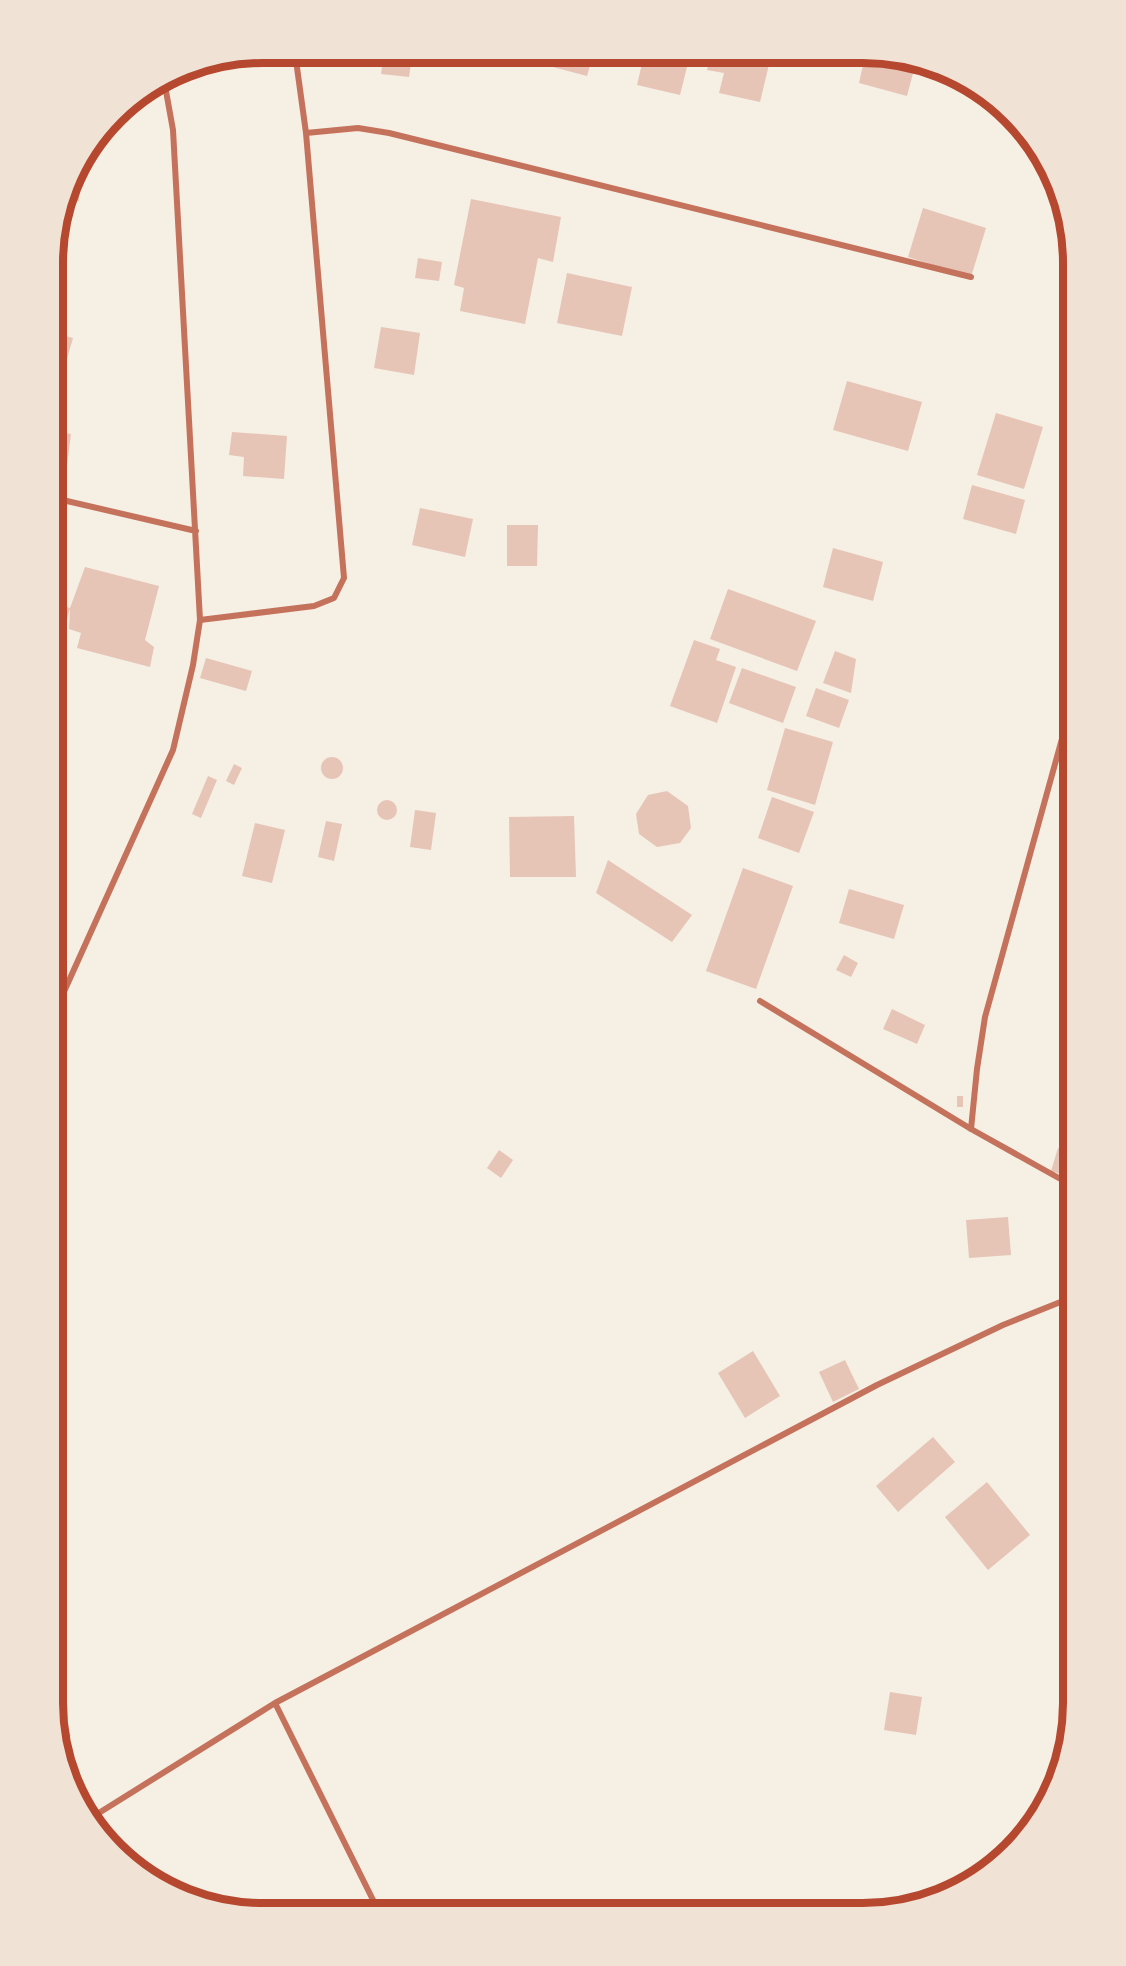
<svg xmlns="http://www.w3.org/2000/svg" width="1126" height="1966" viewBox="0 0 1126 1966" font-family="Karla,sans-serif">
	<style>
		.building { fill: #e6c5b7 }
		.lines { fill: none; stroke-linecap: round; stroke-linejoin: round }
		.minor { stroke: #c5725c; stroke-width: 6 }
		.rim { fill: none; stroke: #b5482f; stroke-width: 8 }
	</style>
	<rect width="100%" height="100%" fill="#f6efe4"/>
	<path class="building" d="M384 53 412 57 409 77 381 74Z
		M483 54H501L500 59Z
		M552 54 593 55 587 76 549 66Z
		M644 55H690L680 95 637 85Z
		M711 55 771 56 760 102 719 93 724 73 707 70Z
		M865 56H904L916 62 907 96 859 83Z
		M80 162 79 201 65 200 74 170Z
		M471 199 561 217 553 262 538 258 525 324 460 311 464 288 454 285Z
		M923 208 986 228 971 277 908 257Z
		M418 258 442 262 439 281 415 278Z
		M567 273 632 287 622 336 557 323Z
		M381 327 420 333 414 375 374 368Z
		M54 333 73 338 60 383 54 381Z
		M847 381 922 402 908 451 833 430Z
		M996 413 1043 427 1024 489 977 475Z
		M54 431 71 434 63 497 54 496Z
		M232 432 287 436 284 479 243 476 244 457 229 455Z
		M972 485 1025 500 1016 534 963 519Z
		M420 508 473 519 465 557 412 545Z
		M507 525H538L537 566H507Z
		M833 548 883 562 873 601 823 587Z
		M85 567 159 586 145 640 154 647 150 667 77 648 81 633 69 629 70 608Z
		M728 589 816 621 797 671 710 639Z
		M54 603 70 608 63 635 54 632Z
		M694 640 720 649 716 660 736 667 717 723 670 706Z
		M835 651 856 659 851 693 823 683Z
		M206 658 252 671 246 691 200 678Z
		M742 668 796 687 783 723 729 703Z
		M816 688 849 700 839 728 806 716Z
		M785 728 833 742 815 805 767 790Z
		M321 768a11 11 0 1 1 22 0a11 11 0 1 1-22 0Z
		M234 764 242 768 234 785 226 781Z
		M208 776 217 780 201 818 192 814Z
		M667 791 688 806 691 828 680 843 657 847 639 834 636 814 648 795Z
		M772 797 814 812 799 853 758 838Z
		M377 810a10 10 0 1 1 20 0a10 10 0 1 1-20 0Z
		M415 810 436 813 431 850 410 847Z
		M574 816 576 877H510L509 817Z
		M326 821 342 824 334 861 318 857Z
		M255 823 285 830 272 883 242 876Z
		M608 860 692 915 672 942 596 893Z
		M743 868 793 886 756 989 706 971Z
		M849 889 904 905 894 939 839 923Z
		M844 955 858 963 851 977 836 970Z
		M892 1009 925 1025 917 1044 883 1029Z
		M957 1096H963V1107H957Z
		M1058 1148 1073 1153V1178L1051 1171Z
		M499 1150 513 1160 501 1178 487 1168Z
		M1008 1217 1011 1255 969 1258 966 1220Z
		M753 1351 780 1396 745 1418 718 1373Z
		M845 1360 859 1389 833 1402 819 1372Z
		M933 1437 955 1462 898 1512 876 1486Z
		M987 1482 1030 1535 988 1570 945 1517Z
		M890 1692 922 1697 916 1735 884 1730Z
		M53 1696 71 1736 59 1741 52 1703Z"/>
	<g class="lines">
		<path class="minor" d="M306 133 358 128 389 133 971 277
			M54 498 196 531
			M200 620 314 606 334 598 344 578 306 133 295 53
			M760 1001 971 1129 1073 1186
			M53 1016 173 750 193 665 200 620 173 130 164 80
			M971 1129 977 1069 985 1017 1073 699
			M275 1703 379 1912
			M94 1816 275 1703 877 1385 1003 1325 1073 1297"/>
	</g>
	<path d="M0 0H1126V1966H0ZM263 63H863A200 200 0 0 1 1063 263V1703A200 200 0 0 1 863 1903H263A200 200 0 0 1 63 1703V263A200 200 0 0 1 263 63Z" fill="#f1e2d6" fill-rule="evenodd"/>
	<path class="rim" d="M263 63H863A200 200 0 0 1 1063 263V1703A200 200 0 0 1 863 1903H263A200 200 0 0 1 63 1703V263A200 200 0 0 1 263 63Z"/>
</svg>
